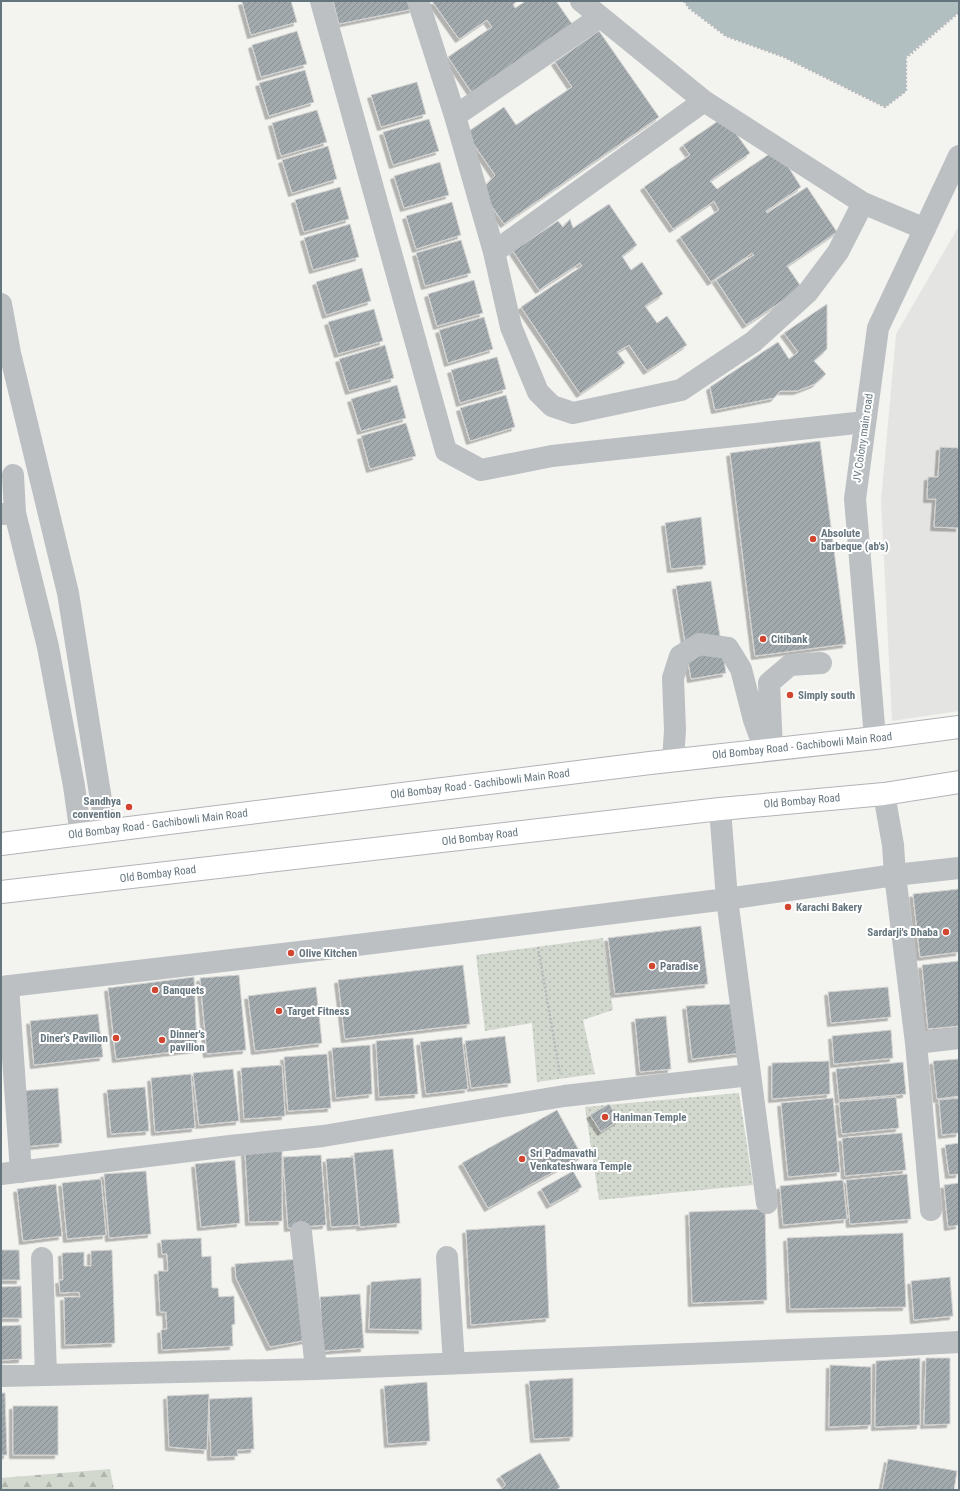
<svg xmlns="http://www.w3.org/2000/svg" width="960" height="1491" viewBox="0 0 960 1491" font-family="'Roboto Condensed',sans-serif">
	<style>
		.built { fill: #e4e4e3 }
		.forest { fill: url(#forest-firs) }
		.park { fill: url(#park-dots) }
		.water { fill: #b2bfc1 }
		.building { fill: url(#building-hatch); stroke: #d4d4d2; filter: url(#shadow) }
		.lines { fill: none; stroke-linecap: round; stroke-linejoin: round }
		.major-casing { stroke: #b0b4b7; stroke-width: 24 }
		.path { stroke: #b6b9bb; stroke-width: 2.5; stroke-dasharray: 2 2; stroke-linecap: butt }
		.minor { stroke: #bcc0c3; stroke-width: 22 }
		.major { stroke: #fff; stroke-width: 22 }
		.poi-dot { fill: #d24631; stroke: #fff; stroke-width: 1.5 }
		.labels { text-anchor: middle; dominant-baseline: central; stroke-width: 4; stroke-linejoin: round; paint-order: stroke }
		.street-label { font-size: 11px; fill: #65757e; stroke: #fff }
		.poi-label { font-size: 11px; font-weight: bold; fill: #65757e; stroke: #fff; text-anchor: start }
	</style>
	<defs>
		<pattern id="forest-firs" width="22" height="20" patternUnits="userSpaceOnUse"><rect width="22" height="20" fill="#d3d8cf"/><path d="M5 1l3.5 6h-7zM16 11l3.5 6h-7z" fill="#afb4ad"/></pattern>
		<pattern id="park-dots" width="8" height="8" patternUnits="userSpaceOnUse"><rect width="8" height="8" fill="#d3d8cf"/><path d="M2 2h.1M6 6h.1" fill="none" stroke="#afb4ad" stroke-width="1.8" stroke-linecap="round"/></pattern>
		<pattern id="building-hatch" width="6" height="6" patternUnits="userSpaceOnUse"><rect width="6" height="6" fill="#a3aaae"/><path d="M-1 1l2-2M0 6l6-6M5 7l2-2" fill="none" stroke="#888f93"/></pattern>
		<filter id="shadow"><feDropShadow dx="-3.5" dy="3.5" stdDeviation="0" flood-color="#0004"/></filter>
	</defs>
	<rect width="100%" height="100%" fill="#f3f3f0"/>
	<path class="built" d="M959 226V711L892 721 881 501 896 334Z"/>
	<path class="forest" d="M110 1469 114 1490H1V1478Z"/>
	<path class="park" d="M603 938 613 1010 583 1020 595 1074 537 1082 532 1023 485 1031 476 955Z
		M739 1093 753 1185 599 1200 585 1107Z"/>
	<path class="water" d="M684 1H959V12L906 57V91L885 107 784 57 726 36 689 8Z"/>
	<path class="building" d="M246 1H291L297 22 251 35 242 2Z
		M333 1H411L413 9 339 24Z
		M432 1H518L513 4 515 8 526 1H556L572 24 472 93 448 57 492 27 487 20 459 39Z
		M297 31 307 64 261 77 252 45Z
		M599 31 659 117 504 224 481 191 495 175 466 133 504 107 516 125 572 87 555 62Z
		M305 70 314 102 269 116 259 83Z
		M417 82 426 114 381 127 371 95Z
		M317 110 327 142 281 156 272 123Z
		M724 117 750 153 710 181 717 189 777 149 801 187 766 211 767 213 807 187 837 232 787 266 802 288 746 325 716 280 754 255 752 253 711 282 680 237 719 210 714 201 673 229 644 187 690 155 683 145Z
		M429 119 439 151 393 165 383 132Z
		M328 146 337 179 292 193 282 160Z
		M440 162 449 195 404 208 394 176Z
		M340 187 349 219 304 232 295 200Z
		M452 202 461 235 416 249 406 216Z
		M609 204 637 245 622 256 631 270 642 262 663 294 645 306 657 323 667 316 687 345 647 371 629 345 617 352 625 363 580 394 521 307 582 266 580 263 539 290 513 251 558 221 563 227 570 219 573 228Z
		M350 224 359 257 313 270 304 238Z
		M461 240 471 273 425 286 416 253Z
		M362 268 371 301 326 315 316 282Z
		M474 280 483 313 437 326 428 294Z
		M827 304V349L814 361 826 374 815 384 797 391H780L774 398 715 410 710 387 778 342 789 359 798 352 784 333Z
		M374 309 383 341 338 354 328 322Z
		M484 317 493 349 448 363 439 330Z
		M385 345 394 378 349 391 339 359Z
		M497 357 506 389 460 403 451 370Z
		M397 385 406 418 361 431 351 399Z
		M506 395 515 427 470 441 460 408Z
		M406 423 416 456 370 469 361 436Z
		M820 441 846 644 755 656 730 453Z
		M940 447 959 448V528L934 527 936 499H927L928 477H938Z
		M701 517 706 565 671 569 665 523Z
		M711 581 726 673 691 679 676 586Z
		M959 889V952L920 957 913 894Z
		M701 926 708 984 615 994 608 938Z
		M959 961V1026L928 1029 922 965Z
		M463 965 470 1024 345 1039 338 980Z
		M239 975 246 1050 207 1054 200 978Z
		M194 977 197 1049 116 1059 108 988Z
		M316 987 322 1043 255 1051 248 996Z
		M888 987 891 1017 831 1023 828 992Z
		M733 1004 742 1053 692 1059 686 1006Z
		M98 1014 103 1057 34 1065 30 1021Z
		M666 1016 671 1069 640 1072 635 1019Z
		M891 1030 893 1058 834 1064 832 1036Z
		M505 1036 511 1083 471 1088 465 1041Z
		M462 1037 468 1089 426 1094 420 1042Z
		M413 1038 418 1094 379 1097 376 1041Z
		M370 1045 372 1094 336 1098 332 1048Z
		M327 1054 331 1108 288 1111 284 1057Z
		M959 1059V1096L937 1099 933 1061Z
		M829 1061 830 1094 772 1099V1063Z
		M903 1062 906 1094 839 1100 836 1069Z
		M282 1065 285 1116 244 1119 241 1068Z
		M233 1069 239 1121 199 1125 193 1073Z
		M191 1074 195 1128 155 1132 151 1078Z
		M145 1087 149 1131 111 1134 107 1090Z
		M58 1088 62 1143 24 1147 19 1091Z
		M896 1097 899 1128 842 1134 839 1102Z
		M833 1098 840 1172 788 1177 781 1103Z
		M959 1098V1133L942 1135 939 1100Z
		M609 1104 619 1120 601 1132 590 1115Z
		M557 1110 582 1156 488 1208 462 1163Z
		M902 1133 906 1170 845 1176 842 1138Z
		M959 1143V1174L949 1175 945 1145Z
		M282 1149V1221L249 1222 245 1152Z
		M393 1149 400 1223 360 1227 354 1153Z
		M321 1155 326 1225 288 1228 283 1157Z
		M353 1157 359 1225 331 1227 326 1159Z
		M235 1160 240 1223 201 1227 195 1164Z
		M146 1171 151 1234 109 1238 104 1174Z
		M573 1171 582 1187 550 1205 541 1189Z
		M907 1174 911 1219 850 1224 846 1180Z
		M101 1179 106 1235 67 1239 62 1183Z
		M843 1180 847 1219 783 1225 780 1186Z
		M959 1183V1225L948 1227 944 1185Z
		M56 1184 62 1236 23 1241 17 1189Z
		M765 1209 767 1300 692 1303 689 1212Z
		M545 1225 549 1318 471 1325 466 1230Z
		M903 1233 906 1307 790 1309 787 1238Z
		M201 1238 202 1257 211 1256 212 1288H218L219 1297 234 1296 235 1324 232 1325 233 1346 162 1350 161 1330 167 1329 166 1312H160L158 1271H168L167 1254H162L161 1240Z
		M1 1250H19L20 1280H1Z
		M112 1250 115 1343 65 1345 64 1297H80L79 1292 60 1293 59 1280H63L62 1253 84 1252V1266H91V1251Z
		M300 1259 307 1340 270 1347 236 1278 235 1264Z
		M950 1277 953 1316 914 1320 911 1281Z
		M421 1278 422 1330 369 1329 371 1282Z
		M21 1286 22 1318H1V1287Z
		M360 1294 364 1348 323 1351 320 1297Z
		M21 1325 22 1359 1 1360V1326Z
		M920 1358V1425L875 1427 876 1361Z
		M926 1358H950V1424L924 1425Z
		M830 1365 871 1367V1425L829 1427Z
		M573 1378V1437L534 1439 529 1381Z
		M427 1382 430 1441 388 1444 384 1386Z
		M1 1393H5L7 1455H1Z
		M209 1394 207 1450 169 1447 167 1396Z
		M252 1397 254 1449 237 1450 238 1456 211 1457 209 1399Z
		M13 1406H58V1455H13Z
		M540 1453 560 1487 556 1490H504L502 1488 506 1485 500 1476Z
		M888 1459 957 1471 954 1490H882Z"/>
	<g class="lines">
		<g class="major-casing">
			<path id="major" d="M1 844 650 763 875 738 959 727
				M1 892 720 809 884 794 959 782"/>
		</g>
		<path class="path" d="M684 1 689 8 726 36 784 57 885 107 906 91V58L959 12
			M538 947 560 1074"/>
		<path class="minor" d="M321 1 446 451 481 470 552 456 865 422
			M418 1 455 116 494 252 511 327 538 392 552 406 573 413 681 390 753 342 808 292 838 252 863 203
			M581 1 704 101 863 203 925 229
			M455 116 600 17
			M494 252 704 101
			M1 304 10 353 68 593 106 831
			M13 475 15 513
			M1 514 15 513 48 647 74 786 81 835
			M875 738 855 499 878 328 959 156
			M772 749 769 683 790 665 821 663
			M673 760 675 730 673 678 680 656 699 644 728 648 741 669 754 720 765 750
			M884 794 893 845 895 875 916 1043 931 1210
			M720 809 727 899 767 1203
			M8 986 21 1172
			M1 987 325 949 727 899 895 875 959 868
			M916 1043 959 1038
			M1 1174 230 1146 323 1136 564 1096 750 1075
			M301 1232 316 1369
			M447 1257 454 1363
			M42 1258 46 1375
			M1 1376 316 1369 887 1346 959 1342"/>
		<use href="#major" class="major"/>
	</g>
	<g class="poi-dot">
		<circle cx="813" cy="539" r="4"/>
		<circle cx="763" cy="639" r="4"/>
		<circle cx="790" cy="695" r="4"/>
		<circle cx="129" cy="807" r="4"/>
		<circle cx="788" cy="907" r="4"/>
		<circle cx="946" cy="932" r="4"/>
		<circle cx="291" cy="953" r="4"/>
		<circle cx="652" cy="966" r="4"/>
		<circle cx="155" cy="990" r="4"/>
		<circle cx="279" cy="1011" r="4"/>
		<circle cx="116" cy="1038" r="4"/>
		<circle cx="162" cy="1040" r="4"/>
		<circle cx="605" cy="1117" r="4"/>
		<circle cx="522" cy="1159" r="4"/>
	</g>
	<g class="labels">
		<g class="street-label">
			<text transform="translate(863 438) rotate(-82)">JV Colony main road</text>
			<text transform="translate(802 746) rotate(-6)">Old Bombay Road - Gachibowli Main Road</text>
			<text transform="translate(480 784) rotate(-7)">Old Bombay Road - Gachibowli Main Road</text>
			<text transform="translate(802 801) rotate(-5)">Old Bombay Road</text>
			<text transform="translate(158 824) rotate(-7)">Old Bombay Road - Gachibowli Main Road</text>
			<text transform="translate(480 837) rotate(-7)">Old Bombay Road</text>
			<text transform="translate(158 874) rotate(-7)">Old Bombay Road</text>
		</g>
		<g class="poi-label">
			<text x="821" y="533">Absolute<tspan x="821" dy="13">barbeque (ab's)</tspan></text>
			<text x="771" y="639">Citibank</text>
			<text x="798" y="695">Simply south</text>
			<text x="121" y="801" text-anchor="end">Sandhya<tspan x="121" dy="13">convention</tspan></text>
			<text x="796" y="907">Karachi Bakery</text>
			<text x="938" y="932" text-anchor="end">Sardarji's Dhaba</text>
			<text x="299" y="953">Olive Kitchen</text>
			<text x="660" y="966">Paradise</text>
			<text x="163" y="990">Banquets</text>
			<text x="287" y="1011">Target Fitness</text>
			<text x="170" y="1034">Dinner's<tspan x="170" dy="13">pavilion</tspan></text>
			<text x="108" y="1038" text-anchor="end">Diner's Pavilion</text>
			<text x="613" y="1117">Haniman Temple</text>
			<text x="530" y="1153">Sri Padmavathi<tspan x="530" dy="13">Venkateshwara Temple</tspan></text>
		</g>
	</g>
	<rect width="960" height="1491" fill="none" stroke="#65757e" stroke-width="4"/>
</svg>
